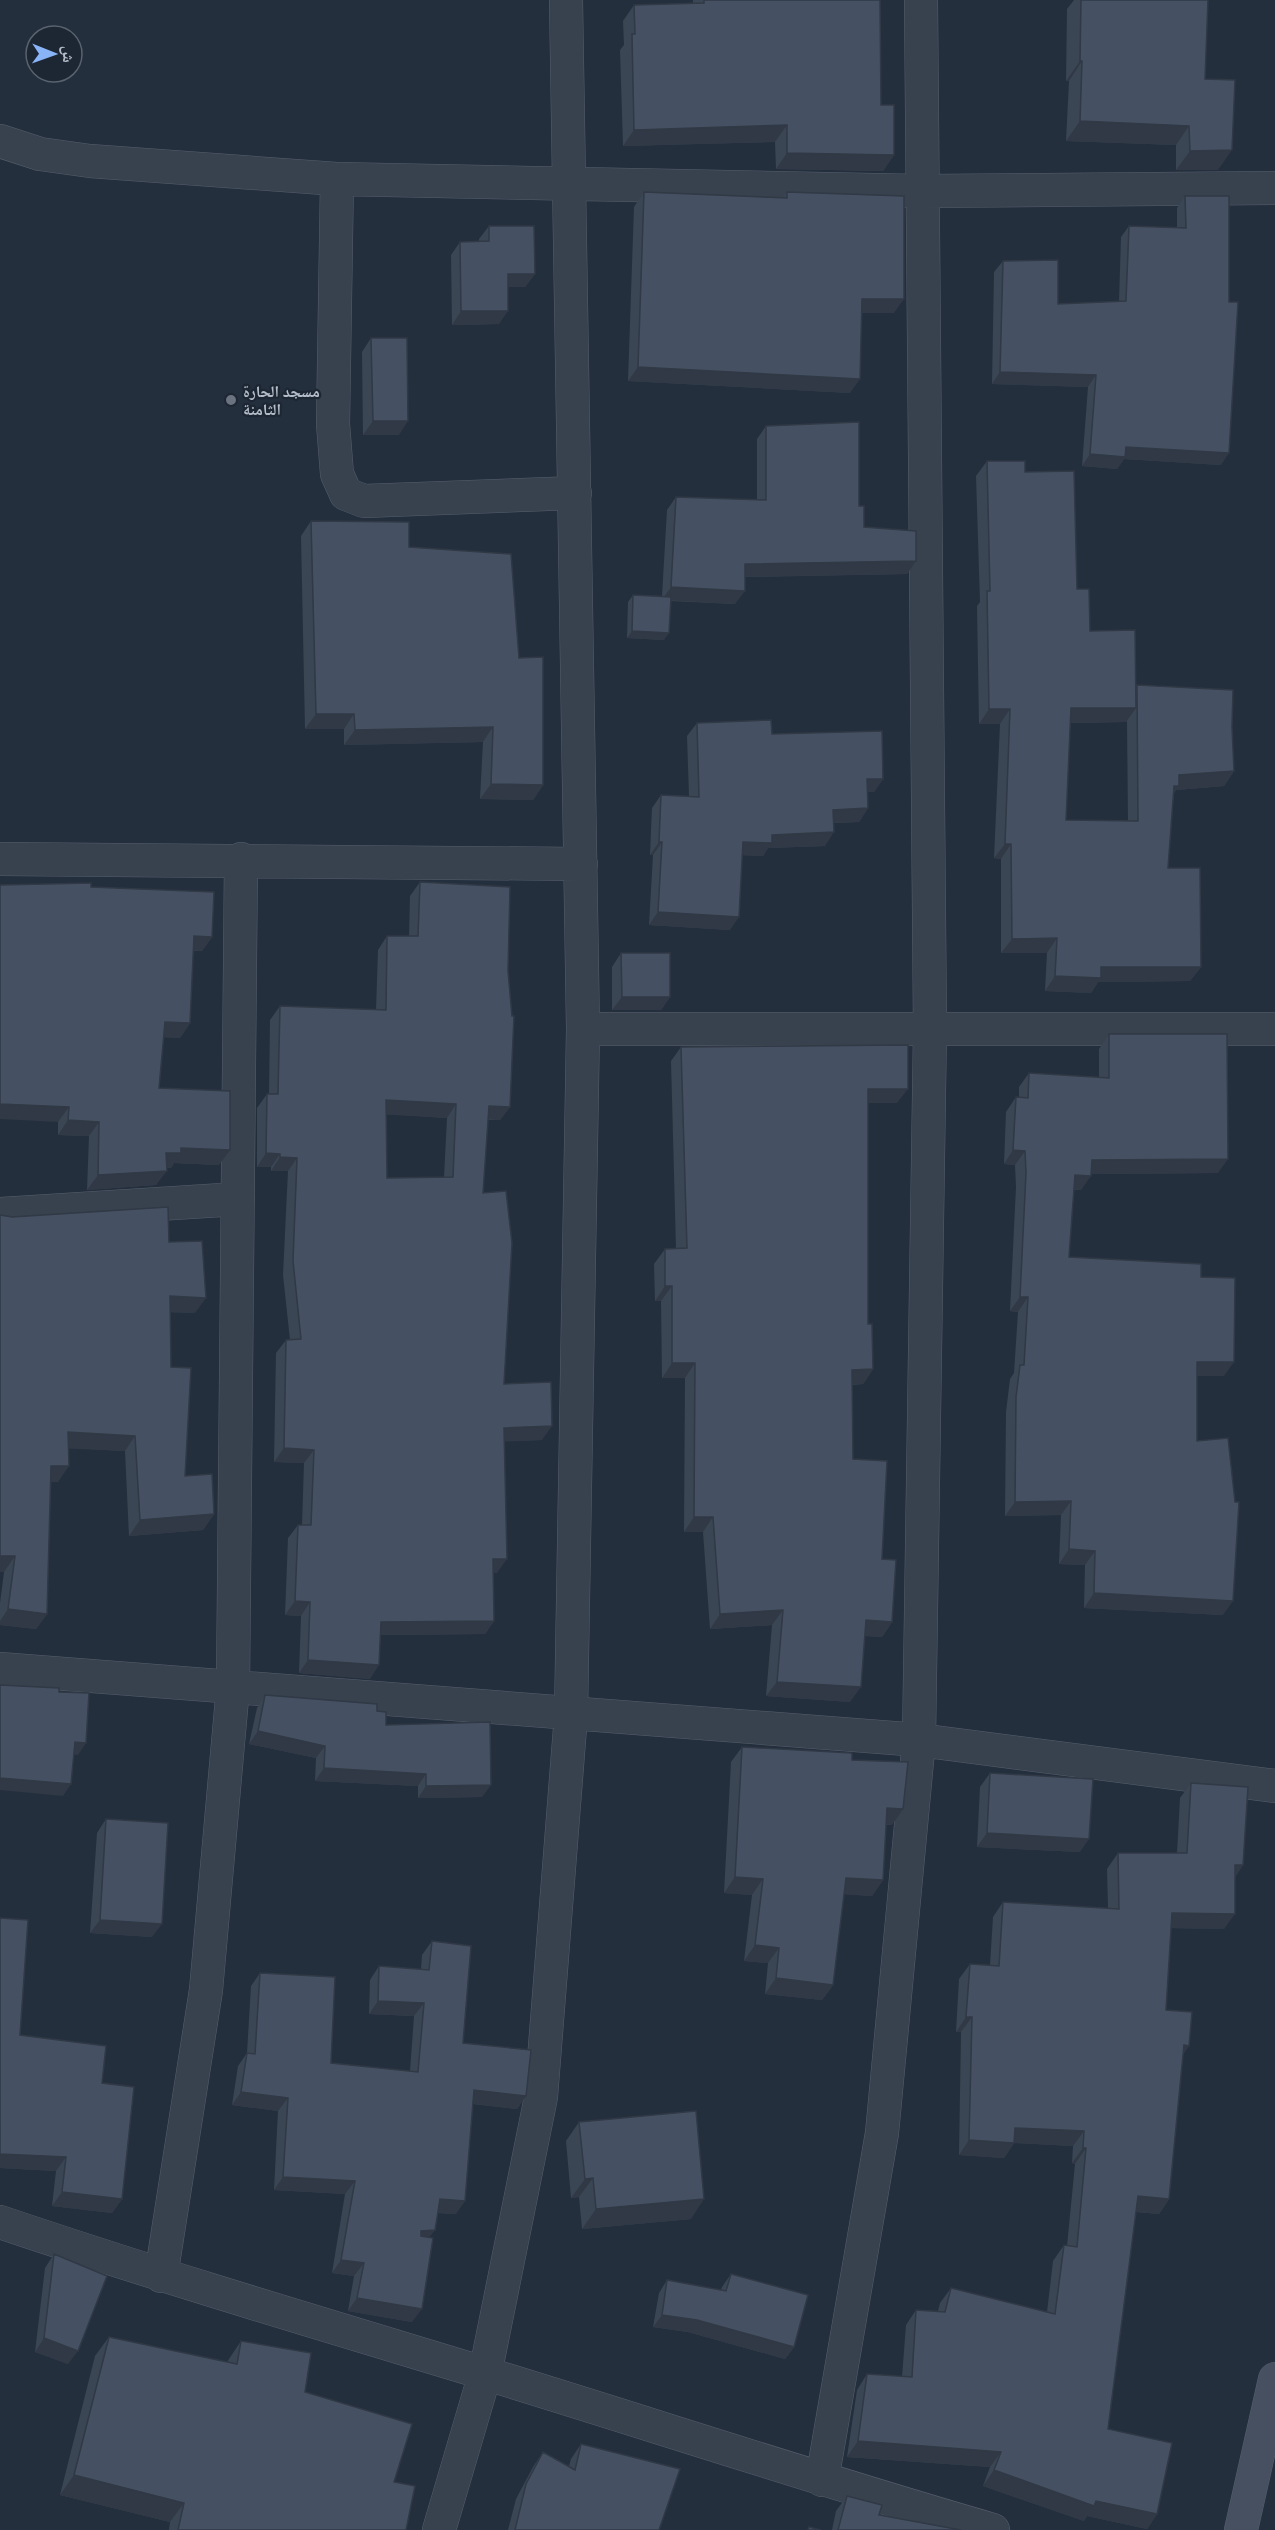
<svg xmlns="http://www.w3.org/2000/svg" width="1275" height="2530" viewBox="0 0 1275 2530" font-family="Figtree,'Noto Naskh Arabic',sans-serif">
	<style>
		.lines { fill: none; stroke-linecap: round; stroke-linejoin: round }
		.street-casing { stroke: #565f6c; stroke-width: 34 }
		.secondary-casing { stroke: #565f6c; stroke-width: 34 }
		.street { stroke: #38414e; stroke-width: 33 }
		.secondary { stroke: #465061; stroke-width: 33 }
		.wall { fill: #3b4654; fill-rule: evenodd }
		.shaded-wall { fill: #303945 }
		.building { fill: #455162; stroke: #303945; stroke-width: 1.5; fill-rule: evenodd }
		.worship-dot { fill: #6b7280; stroke: #1d2633; stroke-width: 2 }
		.labels { text-anchor: middle; dominant-baseline: central; stroke-width: 4.5; stroke-linejoin: round; paint-order: stroke }
		.poi-label { font-size: 16px; font-weight: bold; fill: #b4bcc9; stroke: #1d2633; text-anchor: start }
	</style>
	<rect width="100%" height="100%" fill="#242f3e"/>
	<g class="lines">
		<g class="street-casing">
			<path id="street" d="M0 141 40 154 90 161 337 179 923 191 1275 188
				M337 179 333 424 337 474 346 494 364 501 575 493
				M0 859 581 864
				M583 1029H1275
				M0 1214 238 1199
				M0 1669 919 1740 1275 1786
				M0 2222C160 2276 322 2324 484 2373 654 2425 823 2481 993 2530
				M161 2276 206 1990 233 1687 241 859
				M822 2480 882 2133 919 1740 930 1029 921 0
				M439 2530 485 2374 541 2097 571 1715 583 1029 566 0"/>
		</g>
		<g class="secondary-casing">
			<path id="secondary" d="M1241 2530 1275 2379"/>
		</g>
		<use href="#street" class="street"/>
		<use href="#secondary" class="secondary"/>
	</g>
	<path class="wall" d="M693 0H880L881 105 894 155 883 171 776 169 775 142 623 146 620 50 624 45 623 21 634 5 693 3Z
		M1074 0H1208L1205 79 1218 170H1176V145L1066 141 1069 81H1066L1067 9Z
		M644 192 783 198 787 192 894 313H862L850 393 628 381 634 207Z
		M1185 196 1221 465 1124 459 1117 469 1082 466 1088 387 992 384 994 272 1003 261 1058 304 1119 302 1121 237 1129 226 1177 228V208Z
		M489 226 535 274 525 287H508L499 324 452 325 451 255 460 242 479 241V239Z
		M371 338 399 435H363L362 352Z
		M766 426 859 506 864 527 916 561 907 574 745 577 735 604 671 601 664 640 627 638 628 602 633 595 662 596 667 510 676 497 757 500V439Z
		M987 461 1025 472 1077 589 1090 631 1136 687 1137 685 1232 727 1234 771 1224 786 1176 790 1174 793 1168 868 1201 967 1190 981 1098 982 1091 993 1045 991 1047 953H1001V859L994 858 1000 724H979L977 606 980 602 976 476ZM1127 721 1128 821 1066 820 1070 723 1126 722Z
		M311 521 409 547 519 658 543 785 533 800 480 799 483 742 344 745V729H305L301 536Z
		M697 723 772 734 883 779 874 792H868V808L859 822 833 823 825 846 768 848 763 856 742 855 730 930 649 925 653 855H650L652 808 661 795 689 796 687 736Z
		M420 882 508 971 510 1107 500 1120H488L483 1193 504 1384 542 1440 504 1441 497 1573H493L494 1621 485 1634 380 1635 370 1679 299 1673 301 1616 285 1615 288 1538 298 1525H302L304 1463 274 1462 276 1353 286 1340H290L283 1275 288 1171H271V1167H257V1108L267 1094H269L270 1020 280 1006 376 1010 378 950 387 936H409L410 896ZM386 1114 447 1118 444 1177 387 1178Z
		M91 887 212 937 202 951H193L190 1023 180 1038 164 1037 159 1088 219 1165 174 1163 171 1168H167L156 1185 87 1190 89 1136 58 1135V1122Z
		M621 953 670 997 661 1010H612V967Z
		M1109 1034 1218 1173 1091 1174 1081 1190H1074L1069 1257 1201 1277 1224 1376H1197V1441L1223 1615 1084 1608 1085 1565 1059 1564 1061 1515 1005 1516 1006 1412 1010 1379 1014 1373 1018 1312 1010 1311 1016 1187 1015 1165 1004 1164 1006 1112 1016 1097H1019V1087L1029 1073 1099 1077V1049Z
		M681 1047 897 1103H868V1324L873 1369 863 1384 852 1385 853 1459 882 1559 892 1622 882 1637 865 1636 850 1702 766 1696 772 1625 710 1629 703 1532H684L685 1378H662L661 1301H655L654 1264 665 1249H676L671 1061Z
		M12 1217 169 1242 195 1313 170 1312 171 1367 185 1476 214 1514 203 1530 129 1536 125 1451 69 1448 58 1482H51L47 1614 36 1629 0 1625V1603L4 1572Z
		M265 1695 377 1711 386 1725 482 1797 418 1798V1786L315 1781 316 1758 249 1744 257 1708Z
		M742 1747 852 1760 892 1825H886L883 1880 872 1896 844 1894 833 1985 822 2000 765 1994 768 1963 744 1961 752 1895 724 1893 731 1762Z
		M990 1773 1080 1852 977 1847 980 1787Z
		M1191 1783 1243 1865 1235 1877 1224 1929 1171 1928 1166 2010 1183 2055 1169 2199 1159 2214 1136 2212 1108 2429 1157 2514 1147 2529 1087 2516 1084 2521 983 2486 990 2467 847 2457 857 2390 867 2374 902 2377 906 2325 916 2310 938 2311 940 2303 951 2288 1047 2312 1053 2261 1064 2245 1067 2246 1075 2164 1072 2163 1073 2146 1014 2143 1004 2158 959 2155 961 2032H956L959 1979 970 1964 990 1965 993 1917 1003 1902 1108 1908 1107 1869 1118 1853H1177L1180 1798Z
		M106 1819 152 1937 90 1933 97 1833Z
		M0 1918 20 2035 102 2083 122 2199 112 2213 52 2206 56 2171 0 2168Z
		M432 1941 463 2043 526 2096 517 2109 473 2104 456 2214 437 2213 435 2230 429 2237 412 2322 348 2311 354 2276 332 2273 345 2194 274 2190 278 2111 232 2105 238 2066 247 2053 251 1986 260 1973 331 2063 410 2071 414 2016 369 2014 370 1980 379 1966 421 1969 422 1955Z
		M579 2122 691 2219 582 2229 579 2197 571 2198 566 2141Z
		M54 2254 68 2364 35 2352 45 2268Z
		M731 2274 794 2347 785 2359 688 2332 653 2327 659 2293 667 2280 721 2290 722 2287Z
		M109 2337 227 2362 241 2341 305 2392 394 2482 406 2530H169L170 2522 60 2495 95 2356Z
		M581 2444 659 2530H508L516 2499 533 2467 543 2452 569 2466 571 2459Z
		M847 2496 879 2515 961 2530H832L836 2511Z"/>
	<path class="shaded-wall" d="M1080 61H1082L1069 81H1066Z
		M1080 121 1189 126 1176 145 1066 141Z
		M787 125 775 142 623 146 634 130Z
		M1232 150 1218 170H1176L1190 151Z
		M787 153 894 155 883 171 776 169Z
		M508 274H535L525 287H499Z
		M862 299H904L894 313H852Z
		M461 311H508L499 324 452 325Z
		M638 367 860 379 850 393 628 381Z
		M1000 372 1096 375 1088 387 992 384Z
		M373 421H408L399 435H363Z
		M1126 447 1229 453 1221 465 1124 459 1117 469 1082 466 1090 454Z
		M916 561 907 574 736 577 745 564Z
		M671 587 745 591 735 604 662 600Z
		M632 631 669 633 664 640 627 638Z
		M1071 708H1136L1126 722 1060 723Z
		M989 709H1010L1000 724H979Z
		M316 714H354L344 729H305Z
		M493 727 483 742 344 745 355 730Z
		M1234 771 1224 786 1176 790 1169 800 1179 775Z
		M867 779H883L874 792H858Z
		M491 784 543 785 533 800 480 799Z
		M868 808 859 822 824 823 833 810Z
		M834 832 825 846 768 848 763 856 734 855 743 842 772 835Z
		M659 842H662L653 855H650Z
		M1005 844H1011L1001 859 994 858Z
		M658 912 739 917 730 930 649 925Z
		M194 936 212 937 202 951 184 950Z
		M1057 938 1047 953H1001L1012 939Z
		M1101 967H1201L1190 981 1098 982 1091 993 1045 991 1055 976Z
		M622 997H670L661 1010H612Z
		M165 1022 190 1023 180 1038 155 1037Z
		M868 1089H908L897 1103H858Z
		M386 1100 456 1104 447 1118 376 1114Z
		M0 1104 69 1107 58 1122 0 1119Z
		M489 1106 510 1107 500 1120 479 1119Z
		M68 1120 99 1122 89 1136 58 1135Z
		M181 1148 230 1150 219 1165 174 1163 171 1168 156 1167 166 1153Z
		M1013 1150 1025 1151 1015 1165 1004 1164Z
		M266 1153 280 1154 271 1167H257Z
		M280 1157 297 1158 288 1171H271Z
		M1228 1159 1218 1173 1082 1174 1092 1160Z
		M167 1171 156 1185 87 1190 98 1175Z
		M1075 1175 1091 1176 1081 1190 1065 1189Z
		M665 1286H672L661 1301H655Z
		M170 1296 206 1298 195 1313 159 1312Z
		M1020 1297H1028L1018 1312 1010 1311Z
		M1197 1362H1234L1224 1376H1187Z
		M672 1363H695L685 1378H662Z
		M873 1369 863 1384 842 1385 852 1370Z
		M552 1426 542 1440 494 1442 504 1428Z
		M68 1432 135 1436 125 1451 58 1448Z
		M284 1448 314 1450 304 1463 274 1462Z
		M51 1466H69L58 1482H41Z
		M1071 1501 1061 1515 1005 1516 1015 1502Z
		M214 1514 203 1530 129 1536 140 1520Z
		M694 1517H713L703 1532H684Z
		M1069 1549 1095 1551 1085 1565 1059 1564Z
		M0 1556H15L4 1572H0Z
		M493 1559H507L497 1573H483Z
		M1094 1593 1233 1601 1223 1615 1084 1608Z
		M295 1601 310 1602 301 1616 285 1615Z
		M8 1609 47 1614 36 1629 0 1625V1621Z
		M783 1610 772 1625 710 1629 720 1614Z
		M866 1620 892 1622 882 1637 855 1635Z
		M494 1621 485 1634 371 1635 381 1622Z
		M308 1660 379 1665 370 1679 299 1673Z
		M777 1682 861 1687 850 1702 766 1696Z
		M258 1731 325 1746 316 1758 249 1744Z
		M75 1742 86 1743 78 1755 67 1754Z
		M324 1768 426 1774 418 1786 315 1781Z
		M0 1778 71 1784 63 1796 0 1790Z
		M491 1785 482 1797 418 1798 426 1786Z
		M887 1808 903 1809 892 1825 876 1824Z
		M987 1833 1089 1839 1080 1852 977 1847Z
		M1235 1865H1243L1233 1881Z
		M735 1877 763 1879 752 1895 724 1893Z
		M846 1878 883 1880 872 1896 835 1894Z
		M1172 1913 1235 1914 1224 1929 1161 1928Z
		M100 1920 162 1924 152 1937 90 1933Z
		M755 1945 779 1948 768 1963 744 1961Z
		M776 1978 833 1985 822 2000 765 1994Z
		M378 2001 424 2003 414 2016 369 2014Z
		M966 2017H972L961 2032H956Z
		M1184 2045 1189 2046 1179 2061Z
		M474 2090 526 2096 517 2109 465 2103Z
		M241 2092 288 2098 278 2111 232 2105Z
		M1015 2128 1084 2131 1073 2146 1014 2143 1004 2158 959 2155 969 2140Z
		M1083 2148H1086L1075 2164 1072 2163Z
		M0 2154 66 2157 56 2171 0 2168Z
		M283 2177 355 2181 345 2194 274 2190Z
		M593 2178 579 2197 571 2198 585 2179Z
		M62 2192 122 2199 112 2213 52 2206Z
		M1138 2196 1169 2199 1159 2214 1127 2211Z
		M440 2199 465 2201 456 2214 430 2212Z
		M704 2199 691 2219 582 2229 596 2209Z
		M435 2230 425 2243 412 2244 421 2231Z
		M341 2260 364 2263 354 2276 332 2273Z
		M357 2298 422 2309 412 2322 348 2311Z
		M662 2315 697 2320 794 2347 785 2359 688 2332 653 2327Z
		M44 2338 78 2351 68 2364 35 2352Z
		M858 2441 1001 2452 990 2467 847 2457Z
		M994 2470 1157 2514 1147 2529 1087 2516 1084 2521 983 2486Z
		M74 2475 184 2503 170 2522 60 2495Z"/>
	<path class="building" d="M704 0H880L881 105H894V155L787 153V125L634 130 632 34H635L634 5 704 3Z
		M1081 0H1208L1205 79 1235 80 1232 150 1190 151 1189 126 1080 121 1082 61H1080Z
		M644 192 787 198V192L904 196V299H862L860 379 638 367Z
		M1185 196H1229V302H1238L1229 453 1126 447 1125 457 1090 454 1096 375 1000 372 1003 261 1058 260V304L1126 301 1129 226 1186 228Z
		M489 226H534L535 274H508V311H461L460 242 489 241Z
		M371 338H407L408 421H373Z
		M859 422V506H864V527L916 531V561L745 564V591L671 587 676 497 766 500V426Z
		M987 461H1025V472L1074 471 1077 589H1089L1090 631 1135 630 1136 708H1071L1066 820 1138 821 1137 685 1233 690 1232 727 1234 771 1179 775V786H1174L1168 868H1200L1201 967H1101V978L1055 976 1057 938 1012 939 1011 844H1005L1010 709H989L987 591H990Z
		M311 521 409 522V547L511 554 519 658 543 657V785L491 784 493 727 355 730 354 714H316Z
		M633 595 671 597 669 633 632 631Z
		M771 720 772 734 882 731 883 779H867L868 808 833 810 834 832 772 835V843L743 842 739 917 658 912 662 842H659L661 795 699 797 697 723Z
		M420 882 510 887 508 971 512 1016H514L510 1107 489 1106 483 1193 506 1191 512 1243 504 1384 551 1382 552 1426 504 1428 507 1559H493L494 1621 381 1622 379 1665 308 1660 310 1602 295 1601 298 1525H311L314 1450 284 1448 286 1340 301 1339 293 1261 297 1158 280 1157V1154L266 1153 267 1094H278L280 1006 386 1010 387 936H418ZM386 1100 456 1104 453 1177 387 1178Z
		M91 883V887L214 892 212 937 194 936 190 1023 165 1022 159 1088 230 1091V1150L181 1148V1153H166L167 1171 98 1175 99 1122 68 1120 69 1107 0 1104V885Z
		M621 953H670V997H622Z
		M1109 1034H1227L1228 1159 1092 1160 1091 1176 1075 1175 1069 1257 1201 1264V1277L1235 1278 1234 1362H1197V1441L1228 1438 1235 1502H1239L1233 1601 1094 1593 1095 1551 1069 1549 1071 1501 1015 1502 1016 1397 1020 1365H1024L1028 1297H1020L1026 1173 1025 1151 1013 1150 1016 1097 1028 1098 1029 1073 1109 1078Z
		M908 1045V1089H868V1324H872L873 1369 852 1370 853 1459 887 1461 882 1559 896 1560 892 1622 866 1620 861 1687 777 1682 783 1610 720 1614 713 1517H694L695 1363H672V1286H665V1249L687 1248 681 1047Z
		M168 1207 169 1242 202 1241 206 1298 170 1296 171 1367 191 1368 185 1476 212 1474 214 1514 140 1520 135 1436 68 1432 69 1466H51L47 1614 8 1609 15 1556H0V1215L12 1217Z
		M0 1685 59 1688V1692L89 1693 86 1743 75 1742 71 1784 0 1778Z
		M265 1695 377 1704V1711L386 1712V1725L490 1722 491 1785 426 1786V1774L324 1768 325 1746 258 1731Z
		M742 1747 852 1753V1760L908 1762 903 1809 887 1808 883 1880 846 1878 833 1985 776 1978 779 1948 755 1945 763 1879 735 1877Z
		M990 1773 1093 1779 1089 1839 987 1833Z
		M1191 1783 1248 1787 1243 1865H1235V1914L1172 1913 1166 2010 1192 2012 1189 2046 1184 2045 1169 2199 1138 2196 1108 2429 1172 2443 1157 2514 1096 2501 1094 2506 994 2470 1001 2452 858 2441 867 2374 912 2377 916 2310 945 2312 951 2288 1055 2314 1064 2245 1077 2247 1086 2148H1083L1084 2131 1015 2128 1014 2143 969 2140 972 2017H966L970 1964 999 1966 1003 1902 1119 1909 1118 1853H1187Z
		M106 1819 168 1823 162 1924 100 1920Z
		M0 1918 28 1920 20 2035 106 2046 102 2083 134 2087 122 2199 62 2192 66 2157 0 2154Z
		M432 1941 471 1946 463 2043 531 2050 526 2096 474 2090 465 2201 440 2199 435 2230 421 2231V2236L433 2238 422 2309 357 2298 364 2263 341 2260 355 2181 283 2177 288 2098 241 2092 247 2053 255 2054 260 1973 335 1977 331 2063 418 2072 424 2003 378 2001 379 1966 429 1970Z
		M696 2111 704 2199 596 2209 593 2178 585 2179 579 2122Z
		M54 2254 107 2276 78 2351 44 2338Z
		M731 2274 808 2295 794 2347 697 2320 662 2315 667 2280 726 2291Z
		M109 2337 237 2364 241 2341 311 2353 305 2392 412 2424 394 2482 415 2486 406 2530H178L184 2503 74 2475Z
		M581 2444 680 2469 659 2530H515L526 2484 543 2452 575 2470Z
		M847 2496 882 2505 879 2515 961 2530H838Z
		M809 2527 821 2530H808Z"/>
	<circle class="worship-dot" cx="231" cy="400" r="6"/>
	<g class="labels">
		<g class="poi-label">
			<text x="243" y="391">مسجد الحارة<tspan x="243" dy="18">الثامنة</tspan></text>
		</g>
	</g>
	<g transform="translate(54 54) rotate(91)"><circle r="28" fill="#1d2633" stroke="#59626f" stroke-width="1.5"/>
	<path d="M0-4.5L10 22L0 15L-10 22Z" fill="#8ab4f8"/>
	<text y="-9" font-size="16" font-weight="bold" text-anchor="middle" fill="#b4bcc9">ش</text>
	</g>
</svg>
